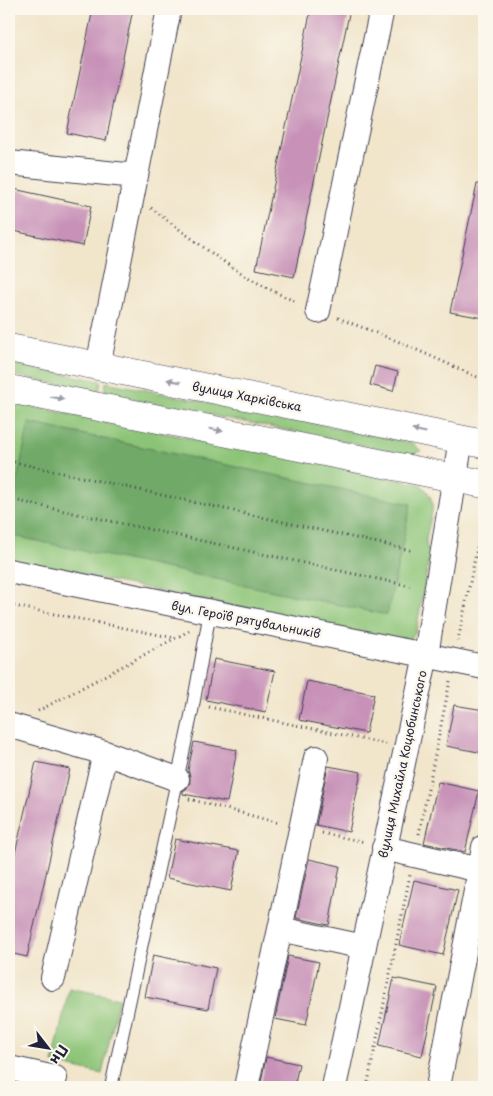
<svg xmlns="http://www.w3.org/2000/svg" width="493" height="1096" viewBox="0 0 493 1096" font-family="'Playpen Sans',sans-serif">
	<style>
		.green { fill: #8cc477; stroke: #577359 }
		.forest { fill: #71aa68; stroke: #4a6652 }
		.building { fill: #c791b8 }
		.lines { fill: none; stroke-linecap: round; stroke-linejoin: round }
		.lane-casing { stroke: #413f50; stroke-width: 14 }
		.street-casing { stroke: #413f50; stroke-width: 26 }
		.secondary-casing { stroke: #413f50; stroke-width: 29 }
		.path { stroke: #413f50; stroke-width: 3; stroke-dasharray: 1 4; stroke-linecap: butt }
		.lane { stroke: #fff; stroke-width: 12 }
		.street { stroke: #fff; stroke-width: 24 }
		.secondary { stroke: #fff; stroke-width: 28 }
		.oneway { fill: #9c9ca7 }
		.labels { text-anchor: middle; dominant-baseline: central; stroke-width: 5; stroke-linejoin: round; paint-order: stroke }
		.street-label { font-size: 12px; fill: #22223b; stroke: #fbf7ec }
	</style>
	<rect width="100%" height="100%" fill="#fbf7ec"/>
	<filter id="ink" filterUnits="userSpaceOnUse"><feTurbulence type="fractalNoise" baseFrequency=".02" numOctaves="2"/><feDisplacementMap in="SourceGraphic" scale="10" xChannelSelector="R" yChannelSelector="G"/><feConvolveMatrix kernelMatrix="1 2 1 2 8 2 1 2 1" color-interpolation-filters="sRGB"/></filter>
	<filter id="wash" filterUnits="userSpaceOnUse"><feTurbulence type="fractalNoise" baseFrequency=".0096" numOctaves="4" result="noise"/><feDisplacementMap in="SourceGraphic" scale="20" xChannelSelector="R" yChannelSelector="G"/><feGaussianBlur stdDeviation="1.12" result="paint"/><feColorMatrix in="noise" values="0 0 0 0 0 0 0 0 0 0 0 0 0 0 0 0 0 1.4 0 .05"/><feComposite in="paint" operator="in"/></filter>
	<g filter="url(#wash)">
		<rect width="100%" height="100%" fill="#f1e5ca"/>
		<path class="green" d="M9 363 101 381 99 393 9 374Z
			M106 382 413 443 421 451 411 455 104 394Z
			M9 402 420 484C443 503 427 519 426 543 426 546 428 550 430 554L416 631 408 642 9 560Z
			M69 988 119 998 102 1074 53 1063Z"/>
		<path class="forest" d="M29 423 411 504 387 615 9 535V520Z"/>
		<g id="blocks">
			<path class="building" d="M93 9H133L106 141 67 133Z
				M311 9H350L294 277 256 269Z
				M477 184 484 185V318L450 312Z
				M9 188 91 206 83 246 9 230Z
				M375 366 398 372 393 391 370 385Z
				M214 659 275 671 266 712 206 700Z
				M307 681 374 694 366 733 299 720Z
				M454 705 484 710V753L446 746Z
				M194 742 237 750 227 802 183 794V791L186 789 190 783V776L188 770Z
				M36 762 70 769 27 957 9 953V880Z
				M328 766 361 772 349 832 316 825Z
				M438 782 479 791 465 852 424 843Z
				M175 839 239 851 231 891 167 878Z
				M309 859 340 866 329 925 296 918Z
				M414 880 458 890 443 955 399 945Z
				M153 955 216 968 208 1009 145 997Z
				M288 956 319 962 306 1025 275 1019Z
				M394 978 437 987 422 1056 379 1046Z
				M266 1057 299 1064 294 1087H260Z"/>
		</g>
	</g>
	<g filter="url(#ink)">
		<use href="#blocks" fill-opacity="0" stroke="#413f50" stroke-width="1"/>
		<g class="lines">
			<g class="lane-casing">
				<path id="lane" d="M111 1087 192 711 210 612"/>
			</g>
			<g class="street-casing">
				<path id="street" d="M9 163 136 176
					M318 311 382 9
					M98 366 113 292 169 9
					M9 571 484 667
					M9 725 105 753 177 779
					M316 758 280 929 364 947
					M384 848 480 870 438 1087
					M480 870 484 847
					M53 978 105 753
					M9 1068 55 1078
					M246 1087 280 929
					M334 1087 426 655 461 439"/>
			</g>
			<g class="secondary-casing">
				<path id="secondary" d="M9 348 484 444
					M9 389 484 484"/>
			</g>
			<path class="path" d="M151 208C198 243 243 280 297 302
				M338 318 397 341 484 380
				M9 461 414 551
				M9 499 410 586
				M9 605 175 638
				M458 641 484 514
				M209 707 386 744
				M38 711 189 631
				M189 799 279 823
				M322 833 365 842
				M419 834 450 681
				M367 1087 410 875"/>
			<use href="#lane" class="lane"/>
			<use href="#street" class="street"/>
			<use href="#secondary" class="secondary"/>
		</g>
		<defs><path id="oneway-solid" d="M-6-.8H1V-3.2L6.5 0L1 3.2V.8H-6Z" transform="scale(1.25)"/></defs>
		<g class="oneway">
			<use href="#oneway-solid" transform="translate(174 381) rotate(-169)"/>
			<use href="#oneway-solid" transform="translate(57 398) rotate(11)"/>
			<use href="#oneway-solid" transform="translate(216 430) rotate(11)"/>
			<use href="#oneway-solid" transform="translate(419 431) rotate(-169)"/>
		</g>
	</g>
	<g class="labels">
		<g class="street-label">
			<text transform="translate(247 396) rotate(11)">вулиця Харківська</text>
			<text transform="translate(246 619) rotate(11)">вул. Героїв рятувальників</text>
			<text transform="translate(402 764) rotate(-78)">вулиця Михайла Коцюбинського</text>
		</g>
	</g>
	<rect width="493" height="1096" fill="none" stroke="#fbf7ec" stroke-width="30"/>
	<g transform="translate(48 1048) rotate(121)" stroke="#fbf7ec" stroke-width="4" paint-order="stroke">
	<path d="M0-4L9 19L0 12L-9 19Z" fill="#22223b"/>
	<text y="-8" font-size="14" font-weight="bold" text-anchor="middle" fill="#22223b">Пн</text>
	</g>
</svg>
